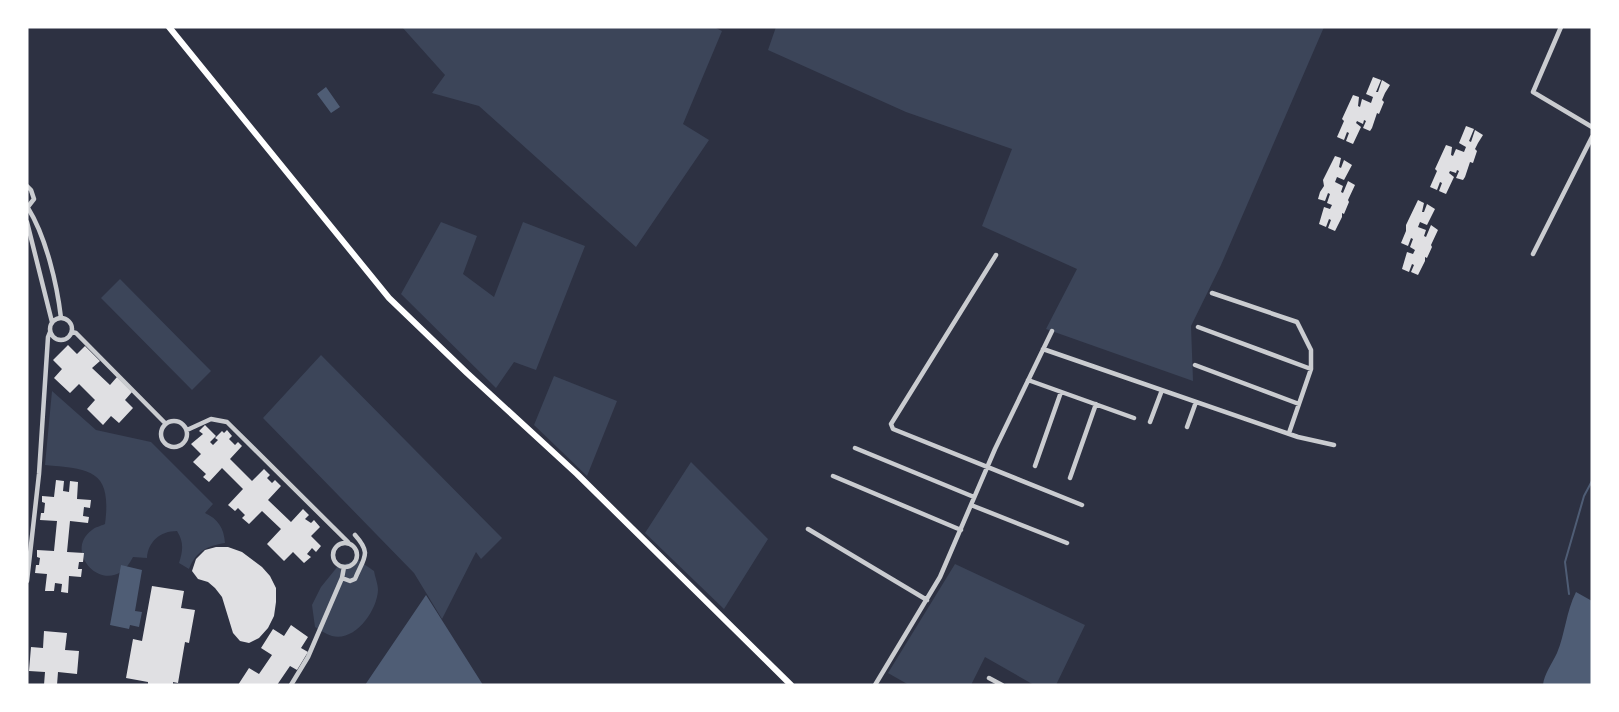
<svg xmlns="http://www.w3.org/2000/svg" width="1619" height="712" viewBox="0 0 1619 712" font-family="'Source Sans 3',sans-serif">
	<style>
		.green { fill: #3c4559 }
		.water { fill: #4f5d75 }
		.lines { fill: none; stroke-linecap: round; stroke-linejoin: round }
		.stream { stroke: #4f5d75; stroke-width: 2 }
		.building { fill: #e0e0e3 }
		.minor { stroke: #caccd0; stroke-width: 4.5 }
		.secondary { stroke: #fff; stroke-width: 6 }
	</style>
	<rect width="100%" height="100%" fill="#2d3142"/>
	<path class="green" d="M402 27H714L722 31 683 124 709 140 636 247 479 106 432 93 445 75Z
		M776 27H1324L1221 265 1191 326 1193 381 1046 329 1077 269 982 226 1012 149 906 112 768 50Z
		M441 222 477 236 463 274 494 297 523 222 585 246 536 370 514 362 496 388 401 294Z
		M120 279 211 371 192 390 101 298Z
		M321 355 502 538 481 559 476 552 442 619 414 573 263 418Z
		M554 376 617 401 587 476 534 425Z
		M52 391 96 430 151 442 213 504 205 513C218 519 224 528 225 543 207 546 196 551 189 569L179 563C183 551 184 542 177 531 160 531 148 542 147 558L133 557C110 603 60 553 92 530 95 527 101 526 105 524 112 470 91 469 45 465Z
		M691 462 768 539 724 609 645 533Z
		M358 560 374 571C375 577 378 584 378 590 377 611 355 642 332 636 326 634 320 630 315 627L312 605 321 587 338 566Z
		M955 564 1085 625 1056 685H1034L985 657 971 685H909L888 673Z"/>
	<path class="water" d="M326 87 340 107 331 113 317 94Z
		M121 565 142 570 135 611 142 612 139 627 130 625 129 629 110 625Z
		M1576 592 1592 601V685H1543C1544 674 1552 664 1557 653 1565 634 1566 612 1576 592Z
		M426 595 483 685H365Z"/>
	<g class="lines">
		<path class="stream" d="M1569 594 1565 562 1584 496 1592 481"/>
	</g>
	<path class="building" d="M1373 77 1381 80 1376 92H1378L1382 80 1390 85 1385 93 1382 100 1384 102 1379 114 1377 113 1372 128 1370 131 1363 128 1366 121 1364 120 1363 124 1357 121 1356 123 1361 127 1353 144 1346 141 1349 133 1347 132 1344 140 1337 137 1344 121 1342 119 1353 95 1359 97 1358 106 1360 107 1362 99 1371 103 1373 97 1366 94Z
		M1466 126 1474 129 1469 141 1471 142 1475 130 1483 135 1478 143 1475 149 1477 151 1473 163 1470 162 1465 177 1463 180 1456 178 1459 171 1457 170 1456 173 1450 171 1449 173 1454 177 1446 194 1439 191 1442 183 1440 182 1437 190 1430 187 1437 171 1435 169 1446 145 1452 147 1451 155 1453 156 1456 149 1464 152 1466 147 1459 143Z
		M1335 156 1341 158 1339 167 1341 168 1344 160 1352 165 1344 180 1337 177 1335 182 1343 186 1341 192 1343 193 1348 181 1355 185 1348 200 1349 202 1344 214 1342 213V217L1335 231 1328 228 1331 220 1329 219 1326 227 1319 224 1324 207 1330 209 1332 205 1327 203 1330 194 1328 193 1325 201 1318 199 1320 192 1324 186 1323 180Z
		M1418 200 1424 203 1422 212H1424L1427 204 1435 209 1427 225 1420 222 1418 227 1426 230 1424 236 1426 237 1431 225 1438 230 1431 245 1432 247 1427 258 1425 257V261L1418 275 1411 272 1414 265 1412 264 1409 272 1402 269 1407 252 1413 254 1415 250 1410 247 1413 239 1411 238 1408 246 1401 243 1406 231V225Z
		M68 345 77 354 85 346 100 361 92 368 110 385 117 377 132 392 125 400 133 408 119 423 111 416 103 425 87 409 95 400 79 384 70 393 54 378 62 369 53 360Z
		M205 425 216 436 210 442 213 445 218 440 215 438 222 431 224 433 227 430 232 436 229 439 235 445 238 442 242 446 230 459 252 481 264 469 270 475 267 478 272 483 275 480 281 486 268 500 291 522 303 509 309 515 305 519 311 523 314 520 320 527 311 536 321 546 316 552 312 548 307 554 311 557 304 563 293 552 284 561 267 544 281 529 262 511 249 524 242 518 245 515 238 508 235 511 228 505 243 489 222 468 209 482 203 477 206 474 193 462 201 454 191 444 203 434 199 431Z
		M56 480 64 481 63 491 69 492 70 481 78 482 77 499 91 500 90 508 84 507 83 516 89 517 88 523 70 521 67 552 84 553 83 562H79L78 569H82L81 577 69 576 68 593 61 592 62 584 55 583 54 591H45L47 574 35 573 36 565H39L40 558 37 557V550L54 551 57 521 40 520 41 513H44L45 503 42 502V496L54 497Z
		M216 547H228L242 552 262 567 270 576 276 588V602L274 616 268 628 259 638 249 643 240 641 233 633 222 597 215 588 208 582 198 579 192 571 196 559 205 550Z
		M152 586 184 591 181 608 195 610 189 643 185 642 178 683 173 682V685H148V682L126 678 133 639 142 641Z
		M291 625 308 637 301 648 308 652 297 670 290 666 277 685H238L249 668 259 674 272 655 261 648 273 629 284 636Z
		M44 631 67 633 65 650 79 651 77 674 58 672 57 685H44L45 672 29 671 31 647 43 648Z"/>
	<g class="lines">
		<path class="minor" d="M1561 27 1533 92 1592 127
			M27 186 31 190 34 199 27 208
			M28 208C46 237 57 284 61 318
			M27 222 52 322
			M1533 254 1592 137
			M996 255 891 424 893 429 1082 505
			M1212 293 1297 322 1311 350V369L1289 433
			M50 329a11 11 0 1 1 22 0a11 11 0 1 1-22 0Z
			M1198 327 1311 369
			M72 332 76 333 166 424
			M1043 349 1298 437 1334 445
			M1195 365 1299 404
			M1028 380 1134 418
			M161 434a13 13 0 1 1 26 0a13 13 0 1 1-26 0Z
			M1150 422 1162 390
			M1187 427 1196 402
			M187 430 211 419 227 422 348 542
			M855 448 974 497
			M1035 466 1061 392
			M833 476 961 530
			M1070 478 1096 404
			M971 505 1067 543
			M808 529 927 600
			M333 555a12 12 0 1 1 24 0a12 12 0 1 1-24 0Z
			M342 578 350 581 355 579C364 557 372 554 355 535
			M27 581 39 474 48 337 50 332
			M989 678 1002 685
			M291 685 308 657 342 578 344 567
			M875 685 940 577 995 449 1052 331"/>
		<path class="secondary" d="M169 27 389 298 467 373 577 474 791 685"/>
	</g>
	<rect width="1619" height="712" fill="none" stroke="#ffffff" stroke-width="57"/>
</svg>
